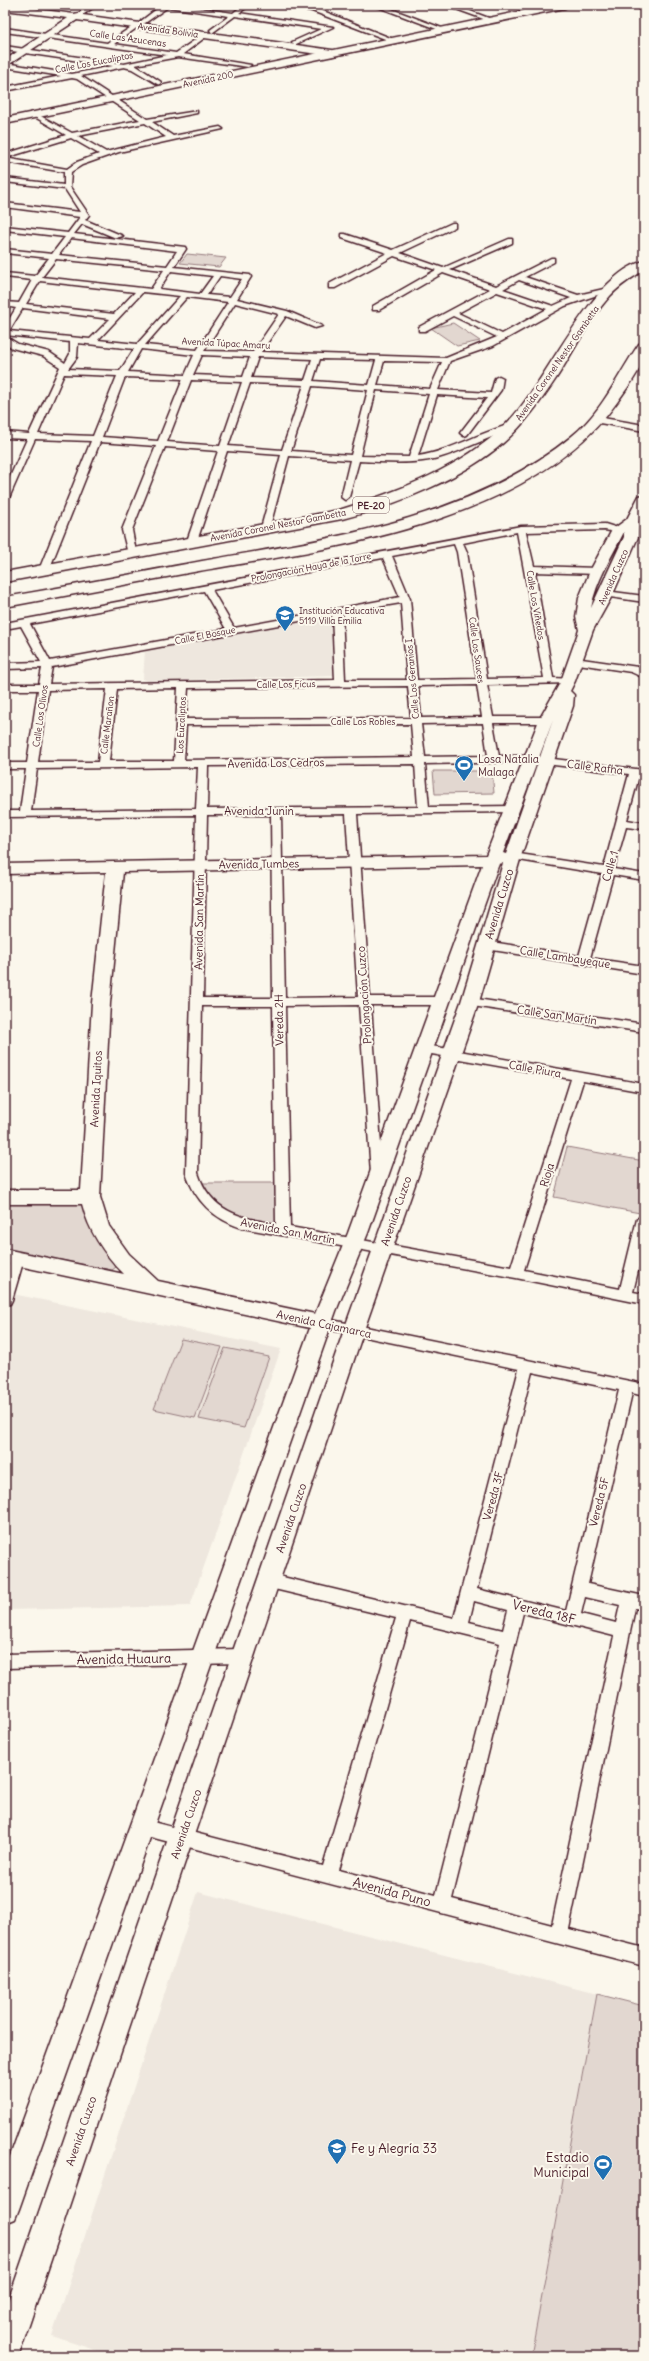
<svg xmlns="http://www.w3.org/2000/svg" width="649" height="2361" viewBox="0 0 649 2361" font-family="Delius,sans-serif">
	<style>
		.built { fill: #eee7de }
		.green { fill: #e2d7d0; stroke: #967b7e }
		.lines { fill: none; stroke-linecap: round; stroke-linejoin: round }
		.street-casing { stroke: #4a1f2b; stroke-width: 3 }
		.secondary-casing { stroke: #4a1f2b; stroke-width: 3 }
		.primary-casing { stroke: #4a1f2b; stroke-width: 3 }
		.highway-casing { stroke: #4a1f2b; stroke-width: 3 }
		.street { fill: #fbf7ec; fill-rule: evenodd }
		.secondary { fill: #fbf7ec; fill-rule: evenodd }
		.primary { fill: #fbf7ec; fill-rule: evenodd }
		.highway { fill: #fbf7ec; fill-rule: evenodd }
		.labels { text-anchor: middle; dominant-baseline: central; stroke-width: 4; stroke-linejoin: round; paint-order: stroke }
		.far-street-label { font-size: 9px; fill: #4a1f2b; stroke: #fbf7ec }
		.far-poi-label { font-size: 9px; fill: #4a1f2b; stroke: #fbf7ec; text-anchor: start }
		.shield { fill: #fbf7ec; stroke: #7f6065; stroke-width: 1 }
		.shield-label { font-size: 10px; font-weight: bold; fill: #4a1f2b }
		.poi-label { font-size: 11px; fill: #4a1f2b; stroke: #fbf7ec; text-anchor: start }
		.street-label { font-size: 11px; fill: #4a1f2b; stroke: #fbf7ec }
		.near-street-label { font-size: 13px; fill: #4a1f2b; stroke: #fbf7ec }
		.near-poi-label { font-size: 13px; fill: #4a1f2b; stroke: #fbf7ec; text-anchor: start }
	</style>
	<rect width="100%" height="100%" fill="#fbf7ec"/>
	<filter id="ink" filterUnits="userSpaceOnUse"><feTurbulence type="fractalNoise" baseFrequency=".025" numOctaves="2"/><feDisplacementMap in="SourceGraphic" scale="8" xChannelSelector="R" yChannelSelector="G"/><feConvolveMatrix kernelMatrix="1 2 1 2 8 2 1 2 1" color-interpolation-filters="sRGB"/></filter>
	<g filter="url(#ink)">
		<path class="built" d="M330 614 334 676 148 681 143 679 145 650Z
			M13 1294 281 1349 190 1606 5 1610V1324Z
			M198 1892 597 1994 531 2356H113L52 2336Z"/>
		<path class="green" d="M187 254 226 258 219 267 180 263Z
			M453 323 480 341 457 346 431 328Z
			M433 771H492L494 793 435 794Z
			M567 1147 644 1161V1196L640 1213 554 1197Z
			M201 1183H275L277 1224 248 1220 217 1207Z
			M5 1199 86 1200 119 1265 112 1270 5 1249Z
			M181 1339 222 1347 195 1418 154 1409Z
			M225 1348 269 1357 244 1428 199 1419Z
			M597 1994 644 2006V2356H531Z"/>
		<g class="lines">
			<g class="street-casing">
				<path id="street" d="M90 5H97L84 14H80V12Z
					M162 5H180L233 13 243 5H250L239 13 333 27 294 45 292 42 321 29 235 16 212 33 210 30 229 16 168 7 145 23H141V21Z
					M282 5H308L398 41 393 42 312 11Z
					M373 5H381L447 30 442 31Z
					M445 5H454L494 20 489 21Z
					M510 5H518L535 12 530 13Z
					M136 24 138 27 114 44 176 53 205 33 207 36 183 54 251 65 248 67 178 57 135 65 161 82 159 85 132 69 124 67 81 76 147 119 197 111V113L152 122 173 136 220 127 223 129 119 152 82 165 71 172 70 187 89 215 85 220 123 236 116 238 82 224 74 234 185 247 186 249 174 267 250 275 251 277 237 299 287 311 322 326 315 328 286 316 261 352 446 358 497 337 453 316 425 331H419V327L490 289 443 273 379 310H373V306L436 270 394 256 335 288H329V284L387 253 342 238V234H345L393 250 452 223H455V227L400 253 443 268 509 239H512V243L450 270 496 286 551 258H554V262L525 277 578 295 608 288 612 290 565 306 493 346 450 361 438 390 491 393 495 378 499 376 503 378 501 390 467 435 464 436 460 433 487 398 437 395 418 456C451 451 480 432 512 424L515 425V429C488 436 464 451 438 458 412 465 385 462 359 461L349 497 345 500 341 497 350 460 289 456 269 530 261 528 281 455 227 451 197 541 192 544 187 541 218 451 165 447 132 530 136 552 128 554 122 530 156 446 100 442 49 570 44 573 39 570 91 441 35 439 9 498 5 501V488L27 439 5 438V432L29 434 60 367 43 356 12 348 5 342V336L18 344 49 352 65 363 70 354V342L5 335V326L16 308 5 306V302L19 303 32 280 5 277V273L35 276 49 258 5 253V249L52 254 65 237 5 230V226L68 233 80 217 5 207V203L80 212 65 189 5 182V178L64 185V172L5 162V154L66 135 33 116 35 113 72 133 140 120 77 79 72 78 5 91V87L61 76 5 67V63L72 74 113 66 5 50V46L124 64 167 55 5 32V28L107 43ZM145 123 166 137 106 152 78 136ZM71 138 99 154 77 162 67 169 5 158ZM71 238 177 251 167 266 59 255ZM56 259 164 270 151 289 42 277ZM171 271 213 276 200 294 159 289ZM220 276 242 279 230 297 207 295ZM519 280 571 298 553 306 503 289ZM40 281 135 292 114 314 26 304ZM143 292 180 296 137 344 98 340ZM497 292 547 309 502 334 458 313ZM187 297 228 302 197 350 145 345ZM235 303 279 314 253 352 204 351ZM23 308 110 319 90 339 9 331ZM78 343 134 349 120 371 68 369 77 357ZM141 349 194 355 185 375 128 372ZM202 355 250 357 243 377 193 375ZM258 357 312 359 305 380 251 378ZM320 359 376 360 369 385 313 381ZM384 361 442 362 430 389 377 385ZM64 374 117 376 93 436 38 434ZM125 377 183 379 158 441 102 437ZM191 380 242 382 220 446 167 442ZM250 383 304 385 282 450 228 446ZM312 386 368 390 351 455 291 451ZM376 390 429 394 409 457 360 456Z
					M597 417 644 425V431L594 422V418Z
					M605 524 624 530 619 533 605 530 526 532 534 566 597 568 602 571 597 574 535 572 553 678 572 679V683L487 685 493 717H546L551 720 546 723H493L499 756H529L644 770V776H639L627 820 644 823V829L626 827 614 869 644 874V880L613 875 590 958 644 966V974L486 949 480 945 486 941 579 956 602 874 513 859 507 856 513 853 604 867 629 774 529 762 425 764 429 807 513 806 518 809 513 812 357 814 370 997H443L449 1001 443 1005H371L383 1173 377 1178 371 1173 359 1005 285 1006 290 1227 511 1267 571 1079 426 1053 422 1052 420 1049 422 1046 426 1045 644 1084V1092L583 1081 524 1270 620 1289 637 1219 644 1214V1246L633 1292 644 1294V1304L516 1278 242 1228C214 1219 195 1201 186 1173L196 815 5 817V811H20L26 769H5V763H27L38 690H5V684H39L42 668 5 669V663L41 662 21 626 5 629V623L521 526ZM517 532 544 678 487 679 467 552 463 543ZM454 544 457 552 477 679 417 680 410 599 392 556ZM383 558 400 597 234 628 212 590ZM204 591 226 629 50 661 30 624ZM401 603 407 680H345L342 613ZM332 615 335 680 49 684 52 667ZM477 685 482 717 421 718 418 686ZM408 686 411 718 186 719 188 688ZM178 688 174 761H109L117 689ZM107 689 98 762H38L48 690ZM483 723 488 756 425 757 421 724ZM411 724 414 757 184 760 186 725ZM415 764 418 807 207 809 208 766ZM198 767 196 809 31 811 37 769ZM346 814 358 997 285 998 281 815ZM207 815H271L273 998H203ZM202 1006H273L276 1224C240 1218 211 1212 198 1173Z
					M606 591 644 596V602L603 596V592Z
					M575 658 638 667 644 671V678L631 672 572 663 570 661Z
					M470 998 644 1024V1032L466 1005 464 1002 466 999Z
					M17 1254 22 1255 24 1259 12 1300 10 1304 5 1305C5 1288 4 1271 12 1255Z
					M322 1318 644 1384V1396L632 1393 588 1584 644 1596V1610L635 1608 569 1929 644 1948V1966L135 1833 133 1827 135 1821 141 1819 323 1866 396 1618 270 1588 265 1586 262 1581 265 1576 270 1574 454 1618 519 1369 317 1327 315 1323 317 1319ZM532 1372 619 1390 566 1611 477 1589ZM585 1597 620 1605 616 1623 581 1614ZM474 1601 508 1610 503 1630 469 1622ZM523 1613 614 1636 552 1925 452 1899ZM410 1621 500 1643 436 1895 339 1870Z
					M242 1649 248 1651 250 1656 248 1661 242 1663 5 1668V1654Z"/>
			</g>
			<g class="secondary-casing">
				<path id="secondary" d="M5 5 74 14 83 12V15L332 50 337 53 332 56 77 20 5 67V60L68 18 5 10Z
					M644 495V511L639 521 638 537 613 594 593 630 575 681 570 691 574 695 573 706 521 856 479 1002 364 1330 20 2352 18 2356H5V2310L344 1330 461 1002 503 863 499 864 497 869 368 1233 336 1311 19 2209 15 2219 5 2223V2170L310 1328 5 1263V1249L124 1274C104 1254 89 1232 82 1204H5V1190H81L92 1003 106 872 5 874V864L486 855 539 720 561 681 579 630 576 617 579 598 590 571 612 530 627 519 639 496ZM624 532V537L591 608C596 581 612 556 624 532ZM553 720 506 854 503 853ZM482 865 348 1233 315 1314 158 1281 129 1254 109 1226 100 1197 110 1003 123 872Z"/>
			</g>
			<g class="primary-casing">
				<path id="primary" d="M551 5H570L565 8 5 124V118Z"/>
			</g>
			<g class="highway-casing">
				<path id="highway" d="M644 261V270C632 278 620 285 610 296 589 319 574 351 557 377 541 401 525 424 503 443 463 478 394 506 342 519L5 582V572L339 510C398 491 463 468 507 423 547 383 590 275 644 261Z
					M644 343C644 348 645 353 644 358 642 369 625 391 618 401 533 522 334 548 199 571 134 583 70 595 5 607V597C71 586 136 573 202 561 329 539 469 520 572 436 603 411 617 376 639 344Z"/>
			</g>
			<use href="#street" class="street"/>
			<use href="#secondary" class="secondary"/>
			<use href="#primary" class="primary"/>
			<use href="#highway" class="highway"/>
		</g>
	</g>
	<defs>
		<g id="school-pin" transform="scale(1)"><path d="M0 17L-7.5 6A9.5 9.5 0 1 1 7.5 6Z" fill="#1f6fb2" stroke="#fbf7ec"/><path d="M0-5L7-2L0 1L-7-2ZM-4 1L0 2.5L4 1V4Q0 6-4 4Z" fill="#fff"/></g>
		<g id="stadium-pin" transform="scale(1)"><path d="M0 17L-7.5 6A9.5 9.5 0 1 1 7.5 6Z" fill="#1f6fb2" stroke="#fbf7ec"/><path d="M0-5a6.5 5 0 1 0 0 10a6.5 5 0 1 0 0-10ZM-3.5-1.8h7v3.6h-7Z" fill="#fff"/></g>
	</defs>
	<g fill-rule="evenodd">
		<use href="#school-pin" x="285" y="615"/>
		<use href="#stadium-pin" x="464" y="765"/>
		<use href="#school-pin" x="337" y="2148"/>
		<use href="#stadium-pin" x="603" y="2164"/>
	</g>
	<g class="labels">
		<g class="far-street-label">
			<text transform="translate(168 30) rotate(8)">Avenida Bolivia</text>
			<text transform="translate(128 38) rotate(8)">Calle Las Azucenas</text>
			<text transform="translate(94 62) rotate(-11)">Calle Los Eucaliptos</text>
			<text transform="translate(208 79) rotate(-12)">Avenida 200</text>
			<text transform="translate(226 343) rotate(3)">Avenida Túpac Amaru</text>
			<text transform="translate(557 363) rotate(-55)">Avenida Coronel Nestor Gambetta</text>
			<text transform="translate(278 525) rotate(-11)">Avenida Coronel Nestor Gambetta</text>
			<text transform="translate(311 567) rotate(-11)">Prolongación Haya de la Torre</text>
			<text transform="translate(613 577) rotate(-66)">Avenida Cuzco</text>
			<text transform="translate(536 605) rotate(80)">Calle Los Viñedos</text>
			<text transform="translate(205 635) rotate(-11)">Calle El Bosque</text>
			<text transform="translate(477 650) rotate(82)">Calle Los Sauces</text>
			<text transform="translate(412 679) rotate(-95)">Calle Los Geranios I</text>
			<text transform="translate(286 684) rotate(-1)">Calle Los Ficus</text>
			<text transform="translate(40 716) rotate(-82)">Calle Los Olivos</text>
			<text x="363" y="721">Calle Los Robles</text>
			<text transform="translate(107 725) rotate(-83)">Calle Marañon</text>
			<text transform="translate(181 725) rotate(-87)">Los Eucaliptos</text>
		</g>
		<g class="far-poi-label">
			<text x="299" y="610">Institución Educativa<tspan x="299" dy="10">5119 Villa Emilia</tspan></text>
		</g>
		<rect class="shield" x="353" y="497" width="36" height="16" rx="3"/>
		<g class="shield-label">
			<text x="371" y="505">PE-20</text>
		</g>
		<g class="poi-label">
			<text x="478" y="759">Losa Natalia<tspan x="478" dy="13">Malaga</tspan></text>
		</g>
		<g class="street-label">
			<text transform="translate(276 763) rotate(-1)">Avenida Los Cedros</text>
			<text transform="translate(595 767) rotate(7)">Calle Rafha</text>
			<text x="259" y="811">Avenida Junín</text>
			<text transform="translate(259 864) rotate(-1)">Avenida Tumbes</text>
			<text transform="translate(610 866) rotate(-74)">Calle 1</text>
			<text transform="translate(499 904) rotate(-73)">Avenida Cuzco</text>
			<text transform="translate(199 922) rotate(-89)">Avenida San Martín</text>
			<text transform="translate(565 957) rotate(9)">Calle Lambayeque</text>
			<text transform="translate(364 995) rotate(-94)">Prolongación Cuzco</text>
			<text transform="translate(557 1015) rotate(8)">Calle San Martín</text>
			<text transform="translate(279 1020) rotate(-91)">Vereda 2H</text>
			<text transform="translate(535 1069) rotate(10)">Calle Piura</text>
			<text transform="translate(96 1089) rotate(-87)">Avenida Iquitos</text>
			<text transform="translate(547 1175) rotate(-73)">Rioja</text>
			<text transform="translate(396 1211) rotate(-71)">Avenida Cuzco</text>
			<text transform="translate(288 1231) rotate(11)">Avenida San Martín</text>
			<text transform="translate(324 1324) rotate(12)">Avenida Cajamarca</text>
			<text transform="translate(493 1496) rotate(-75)">Vereda 3F</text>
			<text transform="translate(599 1502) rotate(-76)">Vereda 5F</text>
			<text transform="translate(291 1518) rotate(-71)">Avenida Cuzco</text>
			<text transform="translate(186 1824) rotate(-71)">Avenida Cuzco</text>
			<text transform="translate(81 2131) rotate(-71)">Avenida Cuzco</text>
		</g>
		<g class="near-street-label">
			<text transform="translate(544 1612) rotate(14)">Vereda 18F</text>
			<text transform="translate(124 1659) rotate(-1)">Avenida Huaura</text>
			<text transform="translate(392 1892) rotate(15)">Avenida Puno</text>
		</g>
		<g class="near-poi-label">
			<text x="351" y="2148">Fe y Alegría 33</text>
			<text x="589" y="2157" text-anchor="end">Estadio<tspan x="589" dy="15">Municipal</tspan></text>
		</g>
	</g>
	<rect width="649" height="2361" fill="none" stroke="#fbf7ec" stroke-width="20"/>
	<rect x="10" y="10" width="629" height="2341" fill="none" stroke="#4a1f2b" stroke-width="1.5" filter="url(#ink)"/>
</svg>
